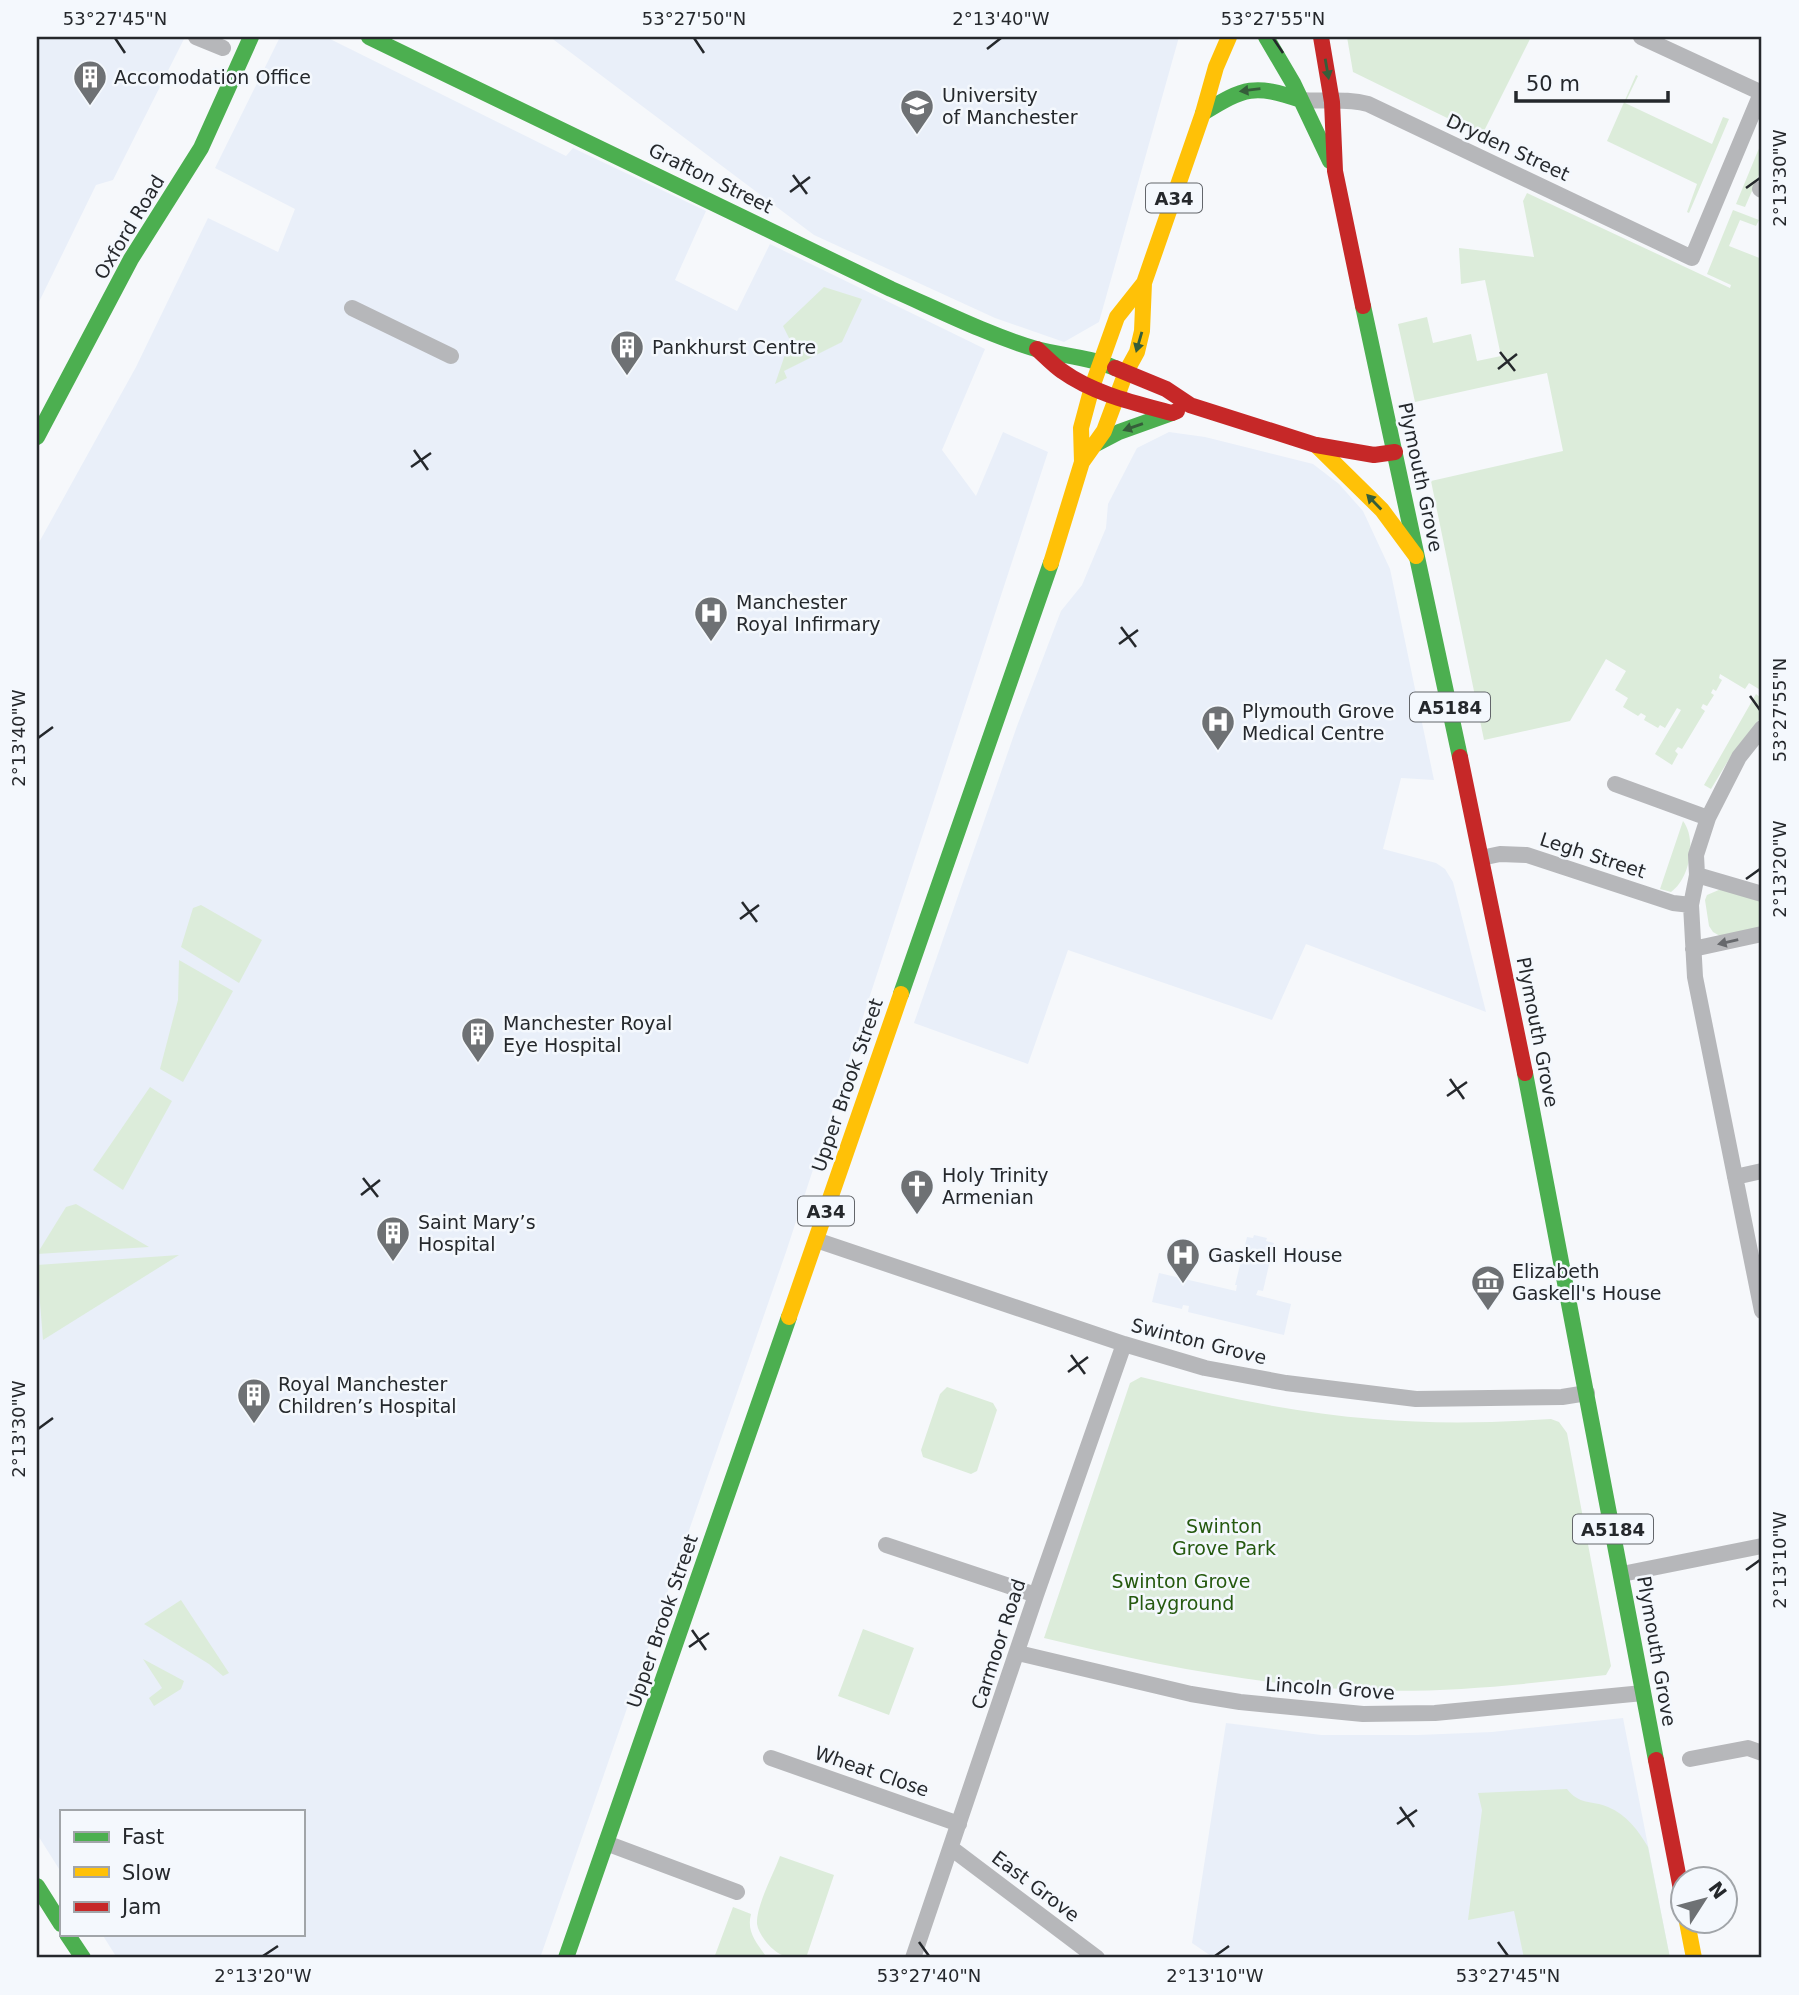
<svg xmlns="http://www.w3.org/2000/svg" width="1799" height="1995" viewBox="0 0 1799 1995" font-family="'DejaVu Sans',sans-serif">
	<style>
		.built { fill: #e9eff9 }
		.green { fill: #dcecda }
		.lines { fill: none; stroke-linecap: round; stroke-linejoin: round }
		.street { stroke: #b6b7ba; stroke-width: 16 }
		.fast { stroke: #4caf50; stroke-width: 16 }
		.slow { stroke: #ffc107; stroke-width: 16 }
		.jam { stroke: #c62828; stroke-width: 16 }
		.oneway { fill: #355e3a }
		.oneway2 { fill: #66686c }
		.ticks { fill: none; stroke: #25282c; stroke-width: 2.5 }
		.labels { text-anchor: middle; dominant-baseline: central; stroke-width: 5; stroke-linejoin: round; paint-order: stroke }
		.shield { fill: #f4f8fd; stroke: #63666b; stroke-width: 2 }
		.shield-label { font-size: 18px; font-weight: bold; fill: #25282c }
		.poi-label { font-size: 19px; fill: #25282c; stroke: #f4f8fd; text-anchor: start }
		.street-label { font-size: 19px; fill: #25282c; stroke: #f4f8fd }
		.park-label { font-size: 19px; fill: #25590f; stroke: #f4f8fd }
		.neatline { fill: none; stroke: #25282c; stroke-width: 2.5 }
		.ticks-label { font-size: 18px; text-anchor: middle; fill: #25282c }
	</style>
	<rect width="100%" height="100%" fill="#f6f8fb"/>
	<path class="built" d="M37 37H185L113 180 96 185 37 306Z
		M280 37H326L566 156 573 148 706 211 675 280 737 311 770 244 985 349 942 450 976 496 1003 432 1048 452 786 1252 540 1958H117L102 1934H303V1811H61V1872L37 1834V546L136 367 208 218 278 252 295 209 215 168Z
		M550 37H1179L1099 322 1064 342 995 318 814 235Z
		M1169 432 1205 437 1313 464 1339 484 1363 511 1390 569 1434 780 1401 778 1383 849 1436 863 1445 869 1453 882 1486 1012 1306 944 1272 1020 1068 950 1028 1064 914 1023 1017 726 1061 611 1082 585 1106 528 1108 504 1137 448Z
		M1254 1235 1267 1238 1266 1241 1274 1243 1263 1291 1258 1290 1256 1295 1291 1304 1284 1335 1188 1312 1189 1306 1183 1305 1182 1309 1152 1302 1159 1273 1236 1291 1237 1285H1235L1247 1237 1253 1238Z
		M1623 1718 1670 1958H1214L1192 1943 1226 1723 1321 1735H1418L1492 1732Z"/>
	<path class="green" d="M1347 37H1531L1482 135 1353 72Z
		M1636 75 1638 76 1625 103 1712 144 1723 117 1729 119 1689 213 1687 212 1697 184 1607 141Z
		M1762 141V168L1745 207 1736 204Z
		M1527 193 1730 288 1731 285 1707 274 1733 210 1759 220 1756 226 1740 220 1729 246 1762 259V691L1749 683 1745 689 1720 674 1719 678 1722 680 1716 691 1713 689 1711 693 1714 695 1707 706 1703 704 1701 708 1705 711 1682 749 1678 747 1675 751 1678 754 1672 765 1655 754 1681 710 1677 708 1665 728 1660 725 1658 728 1644 720 1646 716 1641 713 1638 716 1623 707 1628 698 1615 690 1626 671 1606 659 1570 721 1484 740 1431 481 1563 451 1547 373 1415 402 1398 324 1427 317 1433 343 1471 334 1477 361 1501 356 1485 280 1461 284 1459 248 1534 257 1523 201Z
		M824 287 862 299 842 342 784 371 787 378 775 384 790 340 783 326Z
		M1756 694 1762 699V716L1734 751 1711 789 1704 785Z
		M1683 821C1697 839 1690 879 1671 892L1660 889Z
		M1721 889 1762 902V927L1720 936 1713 932 1709 926 1705 900 1707 895Z
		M201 905 262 940 239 983 181 947 193 908Z
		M179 960 233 991 183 1082 160 1069 178 1000Z
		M150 1087 172 1101 123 1190 93 1170Z
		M76 1204 149 1247 37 1254 66 1207Z
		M179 1255 43 1340 37 1265Z
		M1141 1377C1218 1396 1294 1413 1374 1419 1432 1424 1492 1423 1551 1419L1559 1422 1567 1433 1611 1666 1606 1675C1518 1685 1430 1695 1341 1689 1240 1682 1142 1662 1044 1638L1130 1383Z
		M947 1387 993 1403 997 1410 977 1471 971 1474 923 1457 921 1450 940 1394Z
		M181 1600 229 1673 223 1676 209 1664 144 1624Z
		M863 1629 914 1648 889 1715 838 1696Z
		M143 1659 184 1681 181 1689 154 1706 149 1698 162 1688Z
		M1567 1789C1579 1805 1591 1800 1608 1807 1627 1815 1638 1830 1648 1847L1670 1958H1524L1514 1911 1468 1920 1482 1810 1478 1793Z
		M780 1856 834 1875 806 1958C788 1958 779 1957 767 1943 763 1938 758 1931 757 1924 756 1906 774 1873 780 1856Z
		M733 1907 751 1914C746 1933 758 1944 767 1958H714Z"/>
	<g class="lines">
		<path class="street" d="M196 37 223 48
			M1641 37 1762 93
			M1301 100C1324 102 1346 98 1368 104L1692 258 1762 91
			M1760 189 1762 190
			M352 308 451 356
			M1762 728 1739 757 1708 818 1696 855 1697 875 1691 905 1695 977 1762 1311
			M1615 784 1708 818
			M1481 858 1500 854 1527 855 1673 903 1691 905
			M1697 875 1762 894
			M1693 949 1762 934
			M1735 1177 1762 1171
			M816 1240 1124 1344 1205 1368 1286 1383 1416 1399 1562 1397 1587 1393
			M886 1545 1036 1595
			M1622 1574 1762 1546
			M1018 1653 1191 1694 1240 1702 1363 1714 1435 1713 1643 1693
			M771 1758 959 1824
			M1690 1759 1748 1748 1762 1753
			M606 1843 737 1892
			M951 1848 1097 1958
			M913 1958 1036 1595 1124 1344"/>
		<path class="fast" d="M369 37 891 289C939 310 986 334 1036 349 1063 356 1090 357 1115 368
			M1266 37 1293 83 1330 161
			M1203 113C1245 87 1254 84 1301 100
			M1363 306 1460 757
			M37 437 131 259 201 148 251 37
			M1096 444 1119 432 1172 413
			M901 994 1051 563
			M1525 1073 1656 1760
			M37 1886 61 1924
			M67 1934 83 1958
			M566 1958 789 1317"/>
		<path class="slow" d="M1316 445 1382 510 1416 556
			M1082 462 1104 431 1126 372 1137 352 1142 331 1144 283 1203 113 1216 67 1229 37
			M1051 563 1082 462 1081 428 1092 387 1117 317 1144 283
			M789 1317 901 994
			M1687 1922 1694 1958"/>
		<path class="jam" d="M1321 37 1332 102 1335 171 1363 306
			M1037 349C1045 356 1053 365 1062 371 1094 394 1135 403 1172 413L1177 411
			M1115 368 1166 389 1190 405 1316 445 1374 455 1395 452
			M1460 757 1525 1073
			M1656 1760 1684 1905"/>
	</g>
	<defs><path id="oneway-solid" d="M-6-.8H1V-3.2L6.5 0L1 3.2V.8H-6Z" transform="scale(1.75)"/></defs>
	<g class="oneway">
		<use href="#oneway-solid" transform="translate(1327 69) rotate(80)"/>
		<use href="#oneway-solid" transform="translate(1250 90) rotate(173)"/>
		<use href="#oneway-solid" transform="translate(1139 342) rotate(106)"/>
		<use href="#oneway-solid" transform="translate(1133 427) rotate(161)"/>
		<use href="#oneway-solid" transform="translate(1374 502) rotate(-134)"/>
	</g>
	<use class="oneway2" href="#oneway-solid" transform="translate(1728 942) rotate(167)"/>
	<path class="ticks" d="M115 38 125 53M694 38 704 53M1273 38 1283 53M987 49 1001 38M793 175 807 194M1746 188 1760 178M790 192 810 177M1500 352 1515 371M1498 369 1517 354M414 450 428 470M411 467 431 453M1121 627 1136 647M1119 644 1138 630M1750 696 1760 710M38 738 53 727M1746 879 1760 869M742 902 757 922M740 919 759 905M1450 1079 1464 1099M1447 1096 1467 1082M363 1178 378 1197M361 1195 380 1180M1071 1355 1085 1374M1068 1372 1088 1357M38 1429 53 1418M1746 1570 1760 1560M692 1630 706 1650M689 1647 709 1633M1400 1807 1414 1827M1397 1824 1417 1810M919 1942 929 1956M1498 1942 1508 1956M263 1956 278 1946M1215 1956 1229 1946"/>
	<defs>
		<g id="building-pin" transform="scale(1.75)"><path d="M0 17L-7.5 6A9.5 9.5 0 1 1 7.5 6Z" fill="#6e7174" stroke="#f4f8fd"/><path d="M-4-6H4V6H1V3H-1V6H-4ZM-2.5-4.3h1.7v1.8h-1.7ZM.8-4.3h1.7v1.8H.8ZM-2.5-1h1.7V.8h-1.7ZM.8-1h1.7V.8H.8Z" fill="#fff"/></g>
		<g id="university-pin" transform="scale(1.75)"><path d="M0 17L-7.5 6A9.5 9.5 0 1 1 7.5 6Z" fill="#6e7174" stroke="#f4f8fd"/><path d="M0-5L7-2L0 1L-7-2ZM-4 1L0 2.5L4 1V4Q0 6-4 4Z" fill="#fff"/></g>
		<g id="hospital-pin" transform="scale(1.75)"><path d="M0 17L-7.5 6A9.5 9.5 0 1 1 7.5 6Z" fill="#6e7174" stroke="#f4f8fd"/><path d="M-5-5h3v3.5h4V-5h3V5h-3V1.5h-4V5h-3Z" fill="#fff"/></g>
		<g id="church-pin" transform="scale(1.75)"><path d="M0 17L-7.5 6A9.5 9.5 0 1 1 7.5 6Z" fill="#6e7174" stroke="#f4f8fd"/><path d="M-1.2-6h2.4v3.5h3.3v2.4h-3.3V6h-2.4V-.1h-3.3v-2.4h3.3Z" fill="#fff"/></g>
		<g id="museum-pin" transform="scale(1.75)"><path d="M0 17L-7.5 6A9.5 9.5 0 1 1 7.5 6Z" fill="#6e7174" stroke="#f4f8fd"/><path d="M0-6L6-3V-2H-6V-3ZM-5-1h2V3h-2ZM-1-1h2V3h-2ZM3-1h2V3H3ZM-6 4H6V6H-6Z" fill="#fff"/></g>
	</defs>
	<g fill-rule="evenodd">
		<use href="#building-pin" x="90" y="77"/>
		<use href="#university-pin" x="917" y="106"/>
		<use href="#building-pin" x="627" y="347"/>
		<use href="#hospital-pin" x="711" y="613"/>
		<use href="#hospital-pin" x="1218" y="722"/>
		<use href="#building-pin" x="478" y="1034"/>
		<use href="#church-pin" x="917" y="1186"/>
		<use href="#building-pin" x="393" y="1233"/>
		<use href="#hospital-pin" x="1183" y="1255"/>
		<use href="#museum-pin" x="1488" y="1282"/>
		<use href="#building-pin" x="254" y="1395"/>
	</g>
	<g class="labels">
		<g class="shield">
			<rect x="1146" y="183.5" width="56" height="29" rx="5"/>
			<rect x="1410" y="692.5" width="80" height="29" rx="5"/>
			<rect x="798" y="1196.5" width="56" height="29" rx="5"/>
			<rect x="1573" y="1514.5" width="80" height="29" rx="5"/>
		</g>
		<g class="shield-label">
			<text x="1174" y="198">A34</text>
			<text x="1450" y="707">A5184</text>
			<text x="826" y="1211">A34</text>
			<text x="1613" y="1529">A5184</text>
		</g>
		<g class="poi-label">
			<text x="114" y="77">Accomodation Office</text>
			<text x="942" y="95">University<tspan x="942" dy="22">of Manchester</tspan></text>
			<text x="652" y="347">Pankhurst Centre</text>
			<text x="736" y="602">Manchester<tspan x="736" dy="22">Royal Infirmary</tspan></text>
			<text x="1242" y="711">Plymouth Grove<tspan x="1242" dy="22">Medical Centre</tspan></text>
			<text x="503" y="1023">Manchester Royal<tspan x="503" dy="22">Eye Hospital</tspan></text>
			<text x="942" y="1175">Holy Trinity<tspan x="942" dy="22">Armenian</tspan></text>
			<text x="418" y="1222">Saint Mary’s<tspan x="418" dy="22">Hospital</tspan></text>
			<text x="1208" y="1255">Gaskell House</text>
			<text x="1512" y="1271">Elizabeth<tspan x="1512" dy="22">Gaskell's House</tspan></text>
			<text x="278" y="1384">Royal Manchester<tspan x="278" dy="22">Children’s Hospital</tspan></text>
		</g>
		<g class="street-label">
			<text transform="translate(1508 147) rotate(25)">Dryden Street</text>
			<text transform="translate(711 178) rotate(26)">Grafton Street</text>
			<text transform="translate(129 227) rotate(-59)">Oxford Road</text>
			<text transform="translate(1421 477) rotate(78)">Plymouth Grove</text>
			<text transform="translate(1593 855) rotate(18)">Legh Street</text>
			<text transform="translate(1538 1032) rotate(79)">Plymouth Grove</text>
			<text transform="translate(847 1085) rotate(-71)">Upper Brook Street</text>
			<text transform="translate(1199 1341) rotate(14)">Swinton Grove</text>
			<text transform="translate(662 1621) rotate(-71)">Upper Brook Street</text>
			<text transform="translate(998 1644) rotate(-72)">Carmoor Road</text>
			<text transform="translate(1657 1651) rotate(80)">Plymouth Grove</text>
			<text transform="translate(1330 1688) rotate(4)">Lincoln Grove</text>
			<text transform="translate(872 1771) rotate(19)">Wheat Close</text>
			<text transform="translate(1036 1886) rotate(37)">East Grove</text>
		</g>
		<g class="park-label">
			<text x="1224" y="1526">Swinton<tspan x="1224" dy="22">Grove Park</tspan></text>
			<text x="1181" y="1581">Swinton Grove<tspan x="1181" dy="22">Playground</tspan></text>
		</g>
	</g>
	<rect width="1799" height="1995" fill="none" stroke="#f4f8fd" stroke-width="77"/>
	<rect x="60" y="1810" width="245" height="126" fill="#f4f8fd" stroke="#a1a5a9" stroke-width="2"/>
	<rect x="74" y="1832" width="35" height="10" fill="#4caf50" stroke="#a1a5a9" stroke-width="2"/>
	<text x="122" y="1844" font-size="21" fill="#25282c">Fast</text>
	<rect x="74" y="1867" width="35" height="10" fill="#ffc107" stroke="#a1a5a9" stroke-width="2"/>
	<text x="122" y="1880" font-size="21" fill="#25282c">Slow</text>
	<rect x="74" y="1902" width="35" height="10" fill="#c62828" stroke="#a1a5a9" stroke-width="2"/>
	<text x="122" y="1914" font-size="21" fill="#25282c">Jam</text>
	<g transform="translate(1704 1900) rotate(54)"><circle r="33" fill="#f4f8fd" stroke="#a1a5a9" stroke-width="2"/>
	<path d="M0-5L12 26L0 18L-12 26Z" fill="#6e7174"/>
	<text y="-10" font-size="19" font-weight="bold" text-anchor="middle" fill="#25282c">N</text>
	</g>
	<path d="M1516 91v10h152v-10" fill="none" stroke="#25282c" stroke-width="3.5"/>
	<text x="1526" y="91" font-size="21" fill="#25282c" stroke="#f4f8fd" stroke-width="5" paint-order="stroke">50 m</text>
	<rect x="38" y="38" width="1722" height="1918" class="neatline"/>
	<g class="ticks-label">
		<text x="115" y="25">53°27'45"N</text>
		<text x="694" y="25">53°27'50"N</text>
		<text x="1001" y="25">2°13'40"W</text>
		<text x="1273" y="25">53°27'55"N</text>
		<text transform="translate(1780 178) rotate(-90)" y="6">2°13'30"W</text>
		<text transform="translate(1780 710) rotate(-90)" y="6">53°27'55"N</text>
		<text transform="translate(19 738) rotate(-90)" y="6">2°13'40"W</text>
		<text transform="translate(1780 869) rotate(-90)" y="6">2°13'20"W</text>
		<text transform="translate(19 1429) rotate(-90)" y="6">2°13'30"W</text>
		<text transform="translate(1780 1560) rotate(-90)" y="6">2°13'10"W</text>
		<text x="263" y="1982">2°13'20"W</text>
		<text x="929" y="1982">53°27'40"N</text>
		<text x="1215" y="1982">2°13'10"W</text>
		<text x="1508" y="1982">53°27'45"N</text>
	</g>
</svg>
